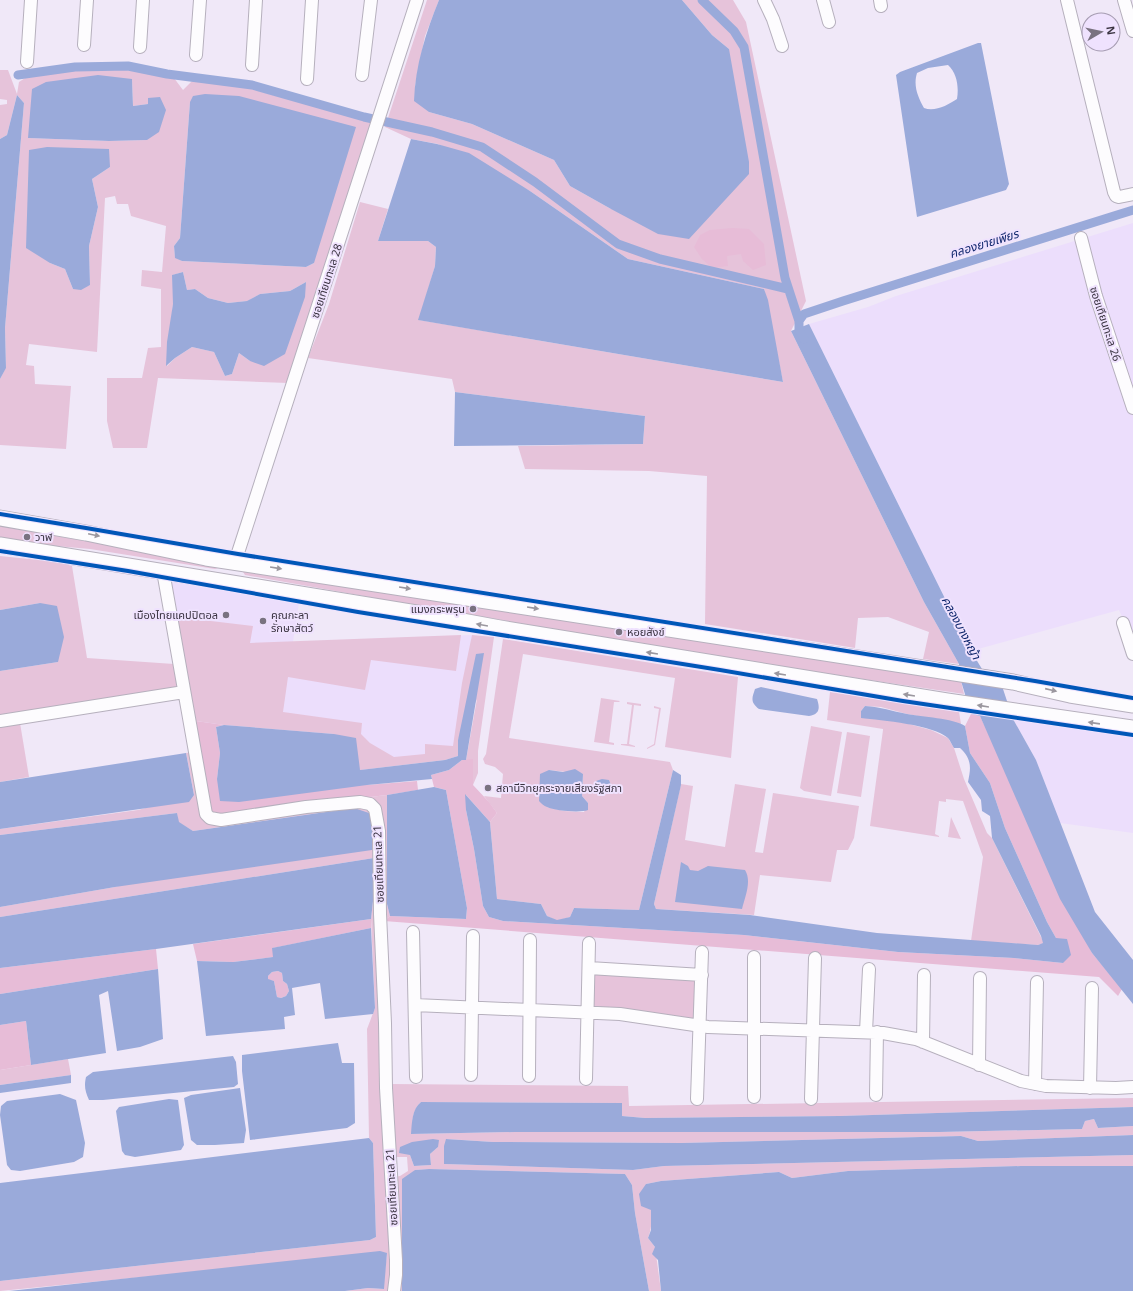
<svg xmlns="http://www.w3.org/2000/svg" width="1133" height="1291" viewBox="0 0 1133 1291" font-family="Georgia,'Noto Sans Thai',serif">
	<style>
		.built { fill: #ecdefc }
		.green { fill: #e6c3da; fill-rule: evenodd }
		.forest { fill: #e7bcd7 }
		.water { fill: #9aaada; fill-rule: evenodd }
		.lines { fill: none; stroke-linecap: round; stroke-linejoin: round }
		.canal { stroke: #9aaada; stroke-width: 9 }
		.minor-casing { stroke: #b6b0bd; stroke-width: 14 }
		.major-casing { stroke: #b6b0bd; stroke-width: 17 }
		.minor { stroke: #fdfcfe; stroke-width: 12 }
		.major { stroke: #fdfcfe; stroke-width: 15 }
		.cycleway-casing { stroke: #efe2fe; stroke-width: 6 }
		.cycleway { stroke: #0057b8; stroke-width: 4 }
		.oneway { fill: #9b979f }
		.poi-dot { fill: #797280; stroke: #efe2fe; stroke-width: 1.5 }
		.labels { text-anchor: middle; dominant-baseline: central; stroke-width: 4; stroke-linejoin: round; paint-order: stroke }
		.street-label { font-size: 11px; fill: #393240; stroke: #efe2fe }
		.poi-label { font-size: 11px; fill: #393240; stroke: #efe2fe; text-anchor: start }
		.water-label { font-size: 12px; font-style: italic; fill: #0f266c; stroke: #efe2fe }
	</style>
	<rect width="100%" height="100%" fill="#f0e8f8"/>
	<path class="built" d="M1133 223V641L1119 610 971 651 809 324 868 307 896 296Z
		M171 582 299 603 293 642 472 635 453 758 360 770 334 734 224 725 196 721Z
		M1013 719 1133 737V833L1060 823 1036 760Z"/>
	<path class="green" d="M427 0H439L425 36 415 86 429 112 472 124 554 160 570 186 611 209 729 49 712 35 682 0H733L746 22 806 301 791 331 924 602 959 664 923 659 929 632 888 617 858 618 855 648 705 624 707 476 649 471 525 469 518 446 643 444 645 416 455 392 452 379 308 358 329 304 360 202 388 209 378 241H428L436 247 435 266 419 320 783 382 764 289 628 259 530 191 438 144 411 139 385 127Z
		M78 69H110L140 71 174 78 183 90 193 80 244 87 371 122 288 383 158 378 147 448H113L107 421V378H142L148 348 161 347V289L141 286 142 270 162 272 166 226 131 216 128 204H117L115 196 105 198 97 352 29 344 26 365 34 366 35 384 71 386 66 449 0 445V379L6 367 5 328 24 103 17 95 7 135 0 139V105L7 104V100L0 99V70H8L17 94 19 82 25 78ZM132 79 133 106 148 104 147 140 109 141 28 138ZM190 102 314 263 306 267 182 261 175 257 174 246 180 238ZM29 150 110 167 92 179 98 207 89 246 90 285 73 289 65 269 50 263 29 175ZM183 272 187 290 195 289 208 298 228 303 248 301 260 294 290 291 306 282 250 361 239 353 232 374 225 376 214 352 192 347 175 358 167 366 173 304V275Z
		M0 526C72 540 145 549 217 565L218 568 215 569 90 549 45 545 0 538Z
		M0 556 59 562 72 566 87 658 174 664 178 690 0 719V671L58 662 40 603 0 610Z
		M244 569 961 681 964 694C724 659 484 618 245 575L243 572Z
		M177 617 253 626 250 643 461 635 456 671 371 660 365 690 288 677 283 712 362 723 361 734 370 743 394 757 425 754V744L453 746 462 683 472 635 494 637 478 751V773L473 785V760H466L477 699 458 740V756L445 760 360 770 334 734 224 725 196 721Z
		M503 639 738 677 731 758 665 747 675 678 523 654 509 738 670 762 673 770 639 910 574 908 570 917 557 921 547 916 541 904 497 899 490 822 497 813 484 796 501 798 503 774 495 767 485 764 483 759 486 754ZM549 770 583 774 582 796 588 803 584 812 564 811 547 807Z
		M830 692 959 712 961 724 907 714 881 707 865 706 861 711 931 730 948 738 954 748 964 779 987 833 992 838 1044 943 1038 945 971 941 983 857 963 801 946 799V802L939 801 935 834 939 836V837L870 826 883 730V729L827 720Z
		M601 698 620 701 619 702H614L609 742 614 743V745L594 742Z
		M627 702 641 704V706L634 705 629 744 635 746V747L621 745V744H627L632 705 627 704Z
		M654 706 661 708 655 745 647 749V748L654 744 659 709 654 708Z
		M20 723 29 777 0 782V726Z
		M811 726 842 732 831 796 804 791 800 788Z
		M847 732 870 736 861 797 837 793Z
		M201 751 211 813 216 815 387 795V904L390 916 384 921 390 1084 628 1086 629 1106 1133 1098V1107L840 1116 645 1118 622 1116V1103L421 1102C412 1110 412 1122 412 1134L515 1132H939L1082 1129 1085 1121 1094 1119 1098 1128 1133 1126V1135L978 1141 961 1136 681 1143 493 1142 447 1139 444 1164 633 1170 664 1166 1133 1155V1166H1021L848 1171 792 1178 779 1172 661 1181 646 1184C650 1202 655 1221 648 1238L655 1247 661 1291H649L635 1213 632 1185 625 1174 429 1169 415 1170 402 1291H345L368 1288 383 1289 387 1253 0 1291V1281L370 1240 376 1237 373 1143 369 1138 367 1029 375 1008 371 919 376 874 374 858 0 917V907L115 887 354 808 193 831 178 822 177 813 0 835V829L138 810 194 795 186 753ZM438 1147 430 1154 431 1165 414 1166 410 1155ZM395 1157H407L408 1171 400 1176 394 1177Z
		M681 784 693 786 685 840 725 847 735 784 766 789 755 852 763 853 773 793 859 806 854 838 848 850H837L831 882 760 875 754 915 656 909 654 904Z
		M951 817 961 839 948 837Z
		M593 971 699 979 696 1022 591 1007Z
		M68 1059 71 1075 0 1085V1070Z"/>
	<path class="forest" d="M732 228 749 229 764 244 766 265 753 270 743 261 741 254 727 256 728 266 712 268 702 259 694 247 700 235 710 230Z
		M971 714 980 716 1092 953 1122 989 1118 996 1099 977 384 921 390 916 466 919 467 908 446 790 434 787 431 775 449 770 462 760 473 759V785L489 802 497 813 490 822 466 795V810L474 849 483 906 489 917 503 921 744 935 898 952 1014 958 1063 963 1056 938 1047 922 1005 828 990 783 970 753 965 726Z
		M196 721 224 725 216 727 220 753 217 779 367 785 417 781 418 790 387 795 216 815 211 813Z
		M371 919V928L273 948 274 957 233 962 197 961 193 944Z
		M156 949 158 969 0 994V968Z
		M278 971 282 973 283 981 287 984 289 991 286 996 281 998 277 997 274 981 268 980V976L272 972Z
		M26 1021 31 1065 0 1070V1025Z"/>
	<path class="water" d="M439 0H682L712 35 729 49 749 162V174L689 239 658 234 611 209 570 186 554 160 472 124 429 112 414 101C415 66 426 32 439 0Z
		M978 43H981L1009 184 1006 190 917 217 896 75 900 72ZM948 65C957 73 959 87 957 99 948 105 935 112 924 108 918 97 913 86 917 73L928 68Z
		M98 75 132 79 133 106 148 104V98L160 97 166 110 159 132 147 140 109 141 28 138 32 89 46 82Z
		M205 94 239 96 356 127 314 263 306 267 182 261 175 258 174 246 180 238 190 102 193 96Z
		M17 95 24 103 5 328 6 368 0 379V139L7 135Z
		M411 139 437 144 469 153 530 191 628 259 764 289 768 300 783 382 418 320 435 266 436 247 428 241H378Z
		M47 147 109 149 110 167 92 179 98 207 89 246 90 285 81 290 73 289 65 269 50 263 26 248 29 150Z
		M183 272 187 290 195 289 208 298 228 303 247 301 260 294 290 291 306 282 305 297 285 354 264 366 250 361 239 353 232 374 225 376 214 352 192 347 175 358 166 366 167 342 173 304 172 275Z
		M809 324 971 651 982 669 997 671 1013 719 1036 760 1095 912 1133 960V1004L1092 953 1060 899 980 716 971 714 961 681 959 664 924 602 791 331Z
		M455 392 645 416 643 444 454 446Z
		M40 603 57 606 64 637 58 662 0 671V610Z
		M484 653 466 760H462L449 770 431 775 432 779 367 785 239 802 220 801 217 779 220 753 216 727 224 725 334 734 356 738 360 770 445 760 458 756V740L476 654Z
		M761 687 817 699C820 708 820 714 809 716L759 709C750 702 752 698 755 689Z
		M865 706C881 707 892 711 907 714 922 717 953 718 965 726L970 753 990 783 1005 828 1047 922 1056 938 1067 939 1071 955 1063 963 1014 958 898 952 744 935 503 921 489 917 483 906 474 849 466 810 465 794 490 822 497 899 541 904 547 916 557 920 570 917 574 908 639 910 673 770 681 775V785L654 904 656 909 750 915 877 933 1038 945 1043 943 1041 936 992 838 990 816 982 811 981 800 968 782C971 768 972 759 960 748H954C952 745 950 740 948 738 934 725 881 720 861 718V711Z
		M186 753 194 795 189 802 0 829V782Z
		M575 769 583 774 582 796 588 803V810C581 813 555 811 547 807 544 806 541 803 539 801L540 774 549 770 563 772Z
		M602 779 609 780 611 785 606 789 598 787 591 791 596 781Z
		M434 787 446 790 467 908 466 919 390 916 387 904V795Z
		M354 808 372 814V850L115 887 0 907V835L177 813 179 822 193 831Z
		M374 858 376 874 371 919 156 949 0 968V917Z
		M681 862 688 866 690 870 698 871 708 866 745 870C752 881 745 897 742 909L675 902Z
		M371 928 375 1008 373 1014 325 1019 320 983 292 988 295 1015 284 1017 285 1029 206 1036 197 961 233 962 273 957 272 948ZM278 971 282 973 283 981 287 984 289 991 286 996 281 998 277 997 274 981 268 979V976L272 972Z
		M158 969 163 1039 140 1047 117 1051 108 991 99 995 106 1053 31 1065 26 1021 0 1025V994Z
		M338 1043 342 1063H354L355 1123 347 1128 250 1140 242 1071V1055Z
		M233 1056 236 1062 238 1084 234 1087 103 1100H89C85 1091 84 1086 86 1077L93 1072Z
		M71 1075V1083L0 1093V1085Z
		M240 1088 246 1130 244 1143 215 1145H197L191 1140 184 1098 191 1095Z
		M60 1094 76 1100 85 1143 83 1157 74 1162 20 1171 11 1170 7 1165 0 1115 1 1106 7 1101Z
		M169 1099 178 1100 184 1145 181 1150 135 1157 125 1155 122 1151 116 1111 119 1107Z
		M421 1102 622 1103V1116L645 1118 840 1116 1133 1107V1126L1098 1128 1094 1119 1085 1121 1082 1129 939 1132H515L411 1134C412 1122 412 1109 421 1102Z
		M1133 1135V1155L664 1166 633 1170 444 1164V1146L446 1139 493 1142 681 1143 961 1136 978 1141Z
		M369 1138 373 1143 376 1237 370 1240 0 1281V1183Z
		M433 1139 439 1140 438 1147 430 1154 431 1165 414 1166 410 1155 399 1153 400 1147 412 1142Z
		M1021 1166H1133V1291H661L658 1260 652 1254 655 1247 648 1238 651 1230V1210L641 1206 639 1194 646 1184 661 1181 779 1172 792 1178 848 1171Z
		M429 1169 625 1174 632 1185 635 1213 649 1291H402V1179L415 1170Z
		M380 1251 387 1253 384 1289 368 1288 345 1291H9Z"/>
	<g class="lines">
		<path class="canal" d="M702 0 734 31 744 47 785 278 799 321
			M18 75 75 67 128 66 167 74 252 85 364 117 432 132 482 147 535 182 618 244 660 259 788 289
			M804 339 799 329V321L804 314 843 301 1133 210"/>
		<g class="minor-casing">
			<path id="minor" d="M764 0 773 19 782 46
				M823 0 829 22
				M880 0 881 6
				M1067 0 1114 192 1116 196 1119 197 1133 194
				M1124 0 1133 31
				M84 45 87 0
				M140 47 143 0
				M196 55 200 0
				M27 62 31 0
				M252 65 256 0
				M362 75 371 0
				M307 79 312 0
				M1081 238 1096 296 1133 408
				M235 562 417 0
				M163 571 206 814 210 818 221 820 306 807 360 802 370 804 375 809 379 831 380 914 385 1023 386 1088 396 1260V1275L394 1291
				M1123 623 1133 654
				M0 721 184 692
				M413 932 416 1077
				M589 968 702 975
				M415 1005 620 1014 708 1027 883 1033 916 1039 1021 1081 1046 1086 1116 1088 1133 1087
				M866 1032 869 969
				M923 1042 924 975
				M979 1065 980 978
				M471 1075 473 936
				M529 1076 530 940
				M586 1079 589 943
				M1035 1084 1037 982
				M1090 1088 1092 988
				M876 1095 877 1032
				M754 1097V957
				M697 1099 702 952
				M811 1099 815 958"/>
		</g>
		<g class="major-casing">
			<path id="major" d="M0 518 86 533 206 558 1013 682 1070 695 1133 705
				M0 545 435 616 500 628 947 701 1133 728"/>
		</g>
		<use href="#minor" class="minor"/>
		<use href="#major" class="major"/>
		<g class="cycleway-casing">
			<path id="cycleway" d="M0 514 86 528 238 554 1035 681 1133 698
				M0 551 128 571 358 612 720 670 903 701 1133 735"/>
		</g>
		<use href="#cycleway" class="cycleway"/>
	</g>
	<defs><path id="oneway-solid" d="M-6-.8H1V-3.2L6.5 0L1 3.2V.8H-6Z"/></defs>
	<g class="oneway">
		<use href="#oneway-solid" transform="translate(94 535) rotate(12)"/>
		<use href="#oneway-solid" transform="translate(276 568) rotate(9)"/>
		<use href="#oneway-solid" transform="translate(405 588) rotate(9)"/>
		<use href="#oneway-solid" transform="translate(533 608) rotate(9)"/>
		<use href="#oneway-solid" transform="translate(482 625) rotate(-170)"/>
		<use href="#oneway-solid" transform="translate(652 653) rotate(-171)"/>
		<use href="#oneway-solid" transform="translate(780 674) rotate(-171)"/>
		<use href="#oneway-solid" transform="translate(1051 690) rotate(13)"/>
		<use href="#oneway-solid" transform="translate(909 695) rotate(-171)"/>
		<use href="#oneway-solid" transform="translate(983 706) rotate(-171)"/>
		<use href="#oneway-solid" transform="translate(1094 723) rotate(-172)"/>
	</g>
	<g class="poi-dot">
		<circle cx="27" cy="537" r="4"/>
		<circle cx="473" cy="609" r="4"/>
		<circle cx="226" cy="615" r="4"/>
		<circle cx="263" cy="621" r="4"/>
		<circle cx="619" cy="632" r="4"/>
		<circle cx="488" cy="788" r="4"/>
	</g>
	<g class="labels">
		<g class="street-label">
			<text transform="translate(327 281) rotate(-72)">ซอยเทียนทะเล 28</text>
			<text transform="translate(1105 324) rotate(72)">ซอยเทียนทะเล 26</text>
			<text transform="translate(379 864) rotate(-92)">ซอยเทียนทะเล 21</text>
			<text transform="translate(392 1187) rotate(-93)">ซอยเทียนทะเล 21</text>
		</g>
		<g class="poi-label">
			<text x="35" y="537">วาฬ</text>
			<text x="465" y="609" text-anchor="end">แมงกระพรุน</text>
			<text x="218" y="615" text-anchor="end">เมืองไทยแคปปิตอล</text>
			<text x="271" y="615">คุณกะลา<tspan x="271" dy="13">รักษาสัตว์</tspan></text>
			<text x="627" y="632">หอยสังข์</text>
			<text x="496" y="788">สถานีวิทยุกระจายเสียงรัฐสภา</text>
		</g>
		<g class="water-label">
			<text transform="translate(984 244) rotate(-17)">คลองยายเพียร</text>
			<text transform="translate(961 628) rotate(62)">คลองบางหญ้า</text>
		</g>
	</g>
	<g transform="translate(1101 32) rotate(81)"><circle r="19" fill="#efe2fe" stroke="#a69cb2"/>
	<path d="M0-3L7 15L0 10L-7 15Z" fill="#797280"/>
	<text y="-6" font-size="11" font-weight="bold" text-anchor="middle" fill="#393240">N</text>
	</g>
</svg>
